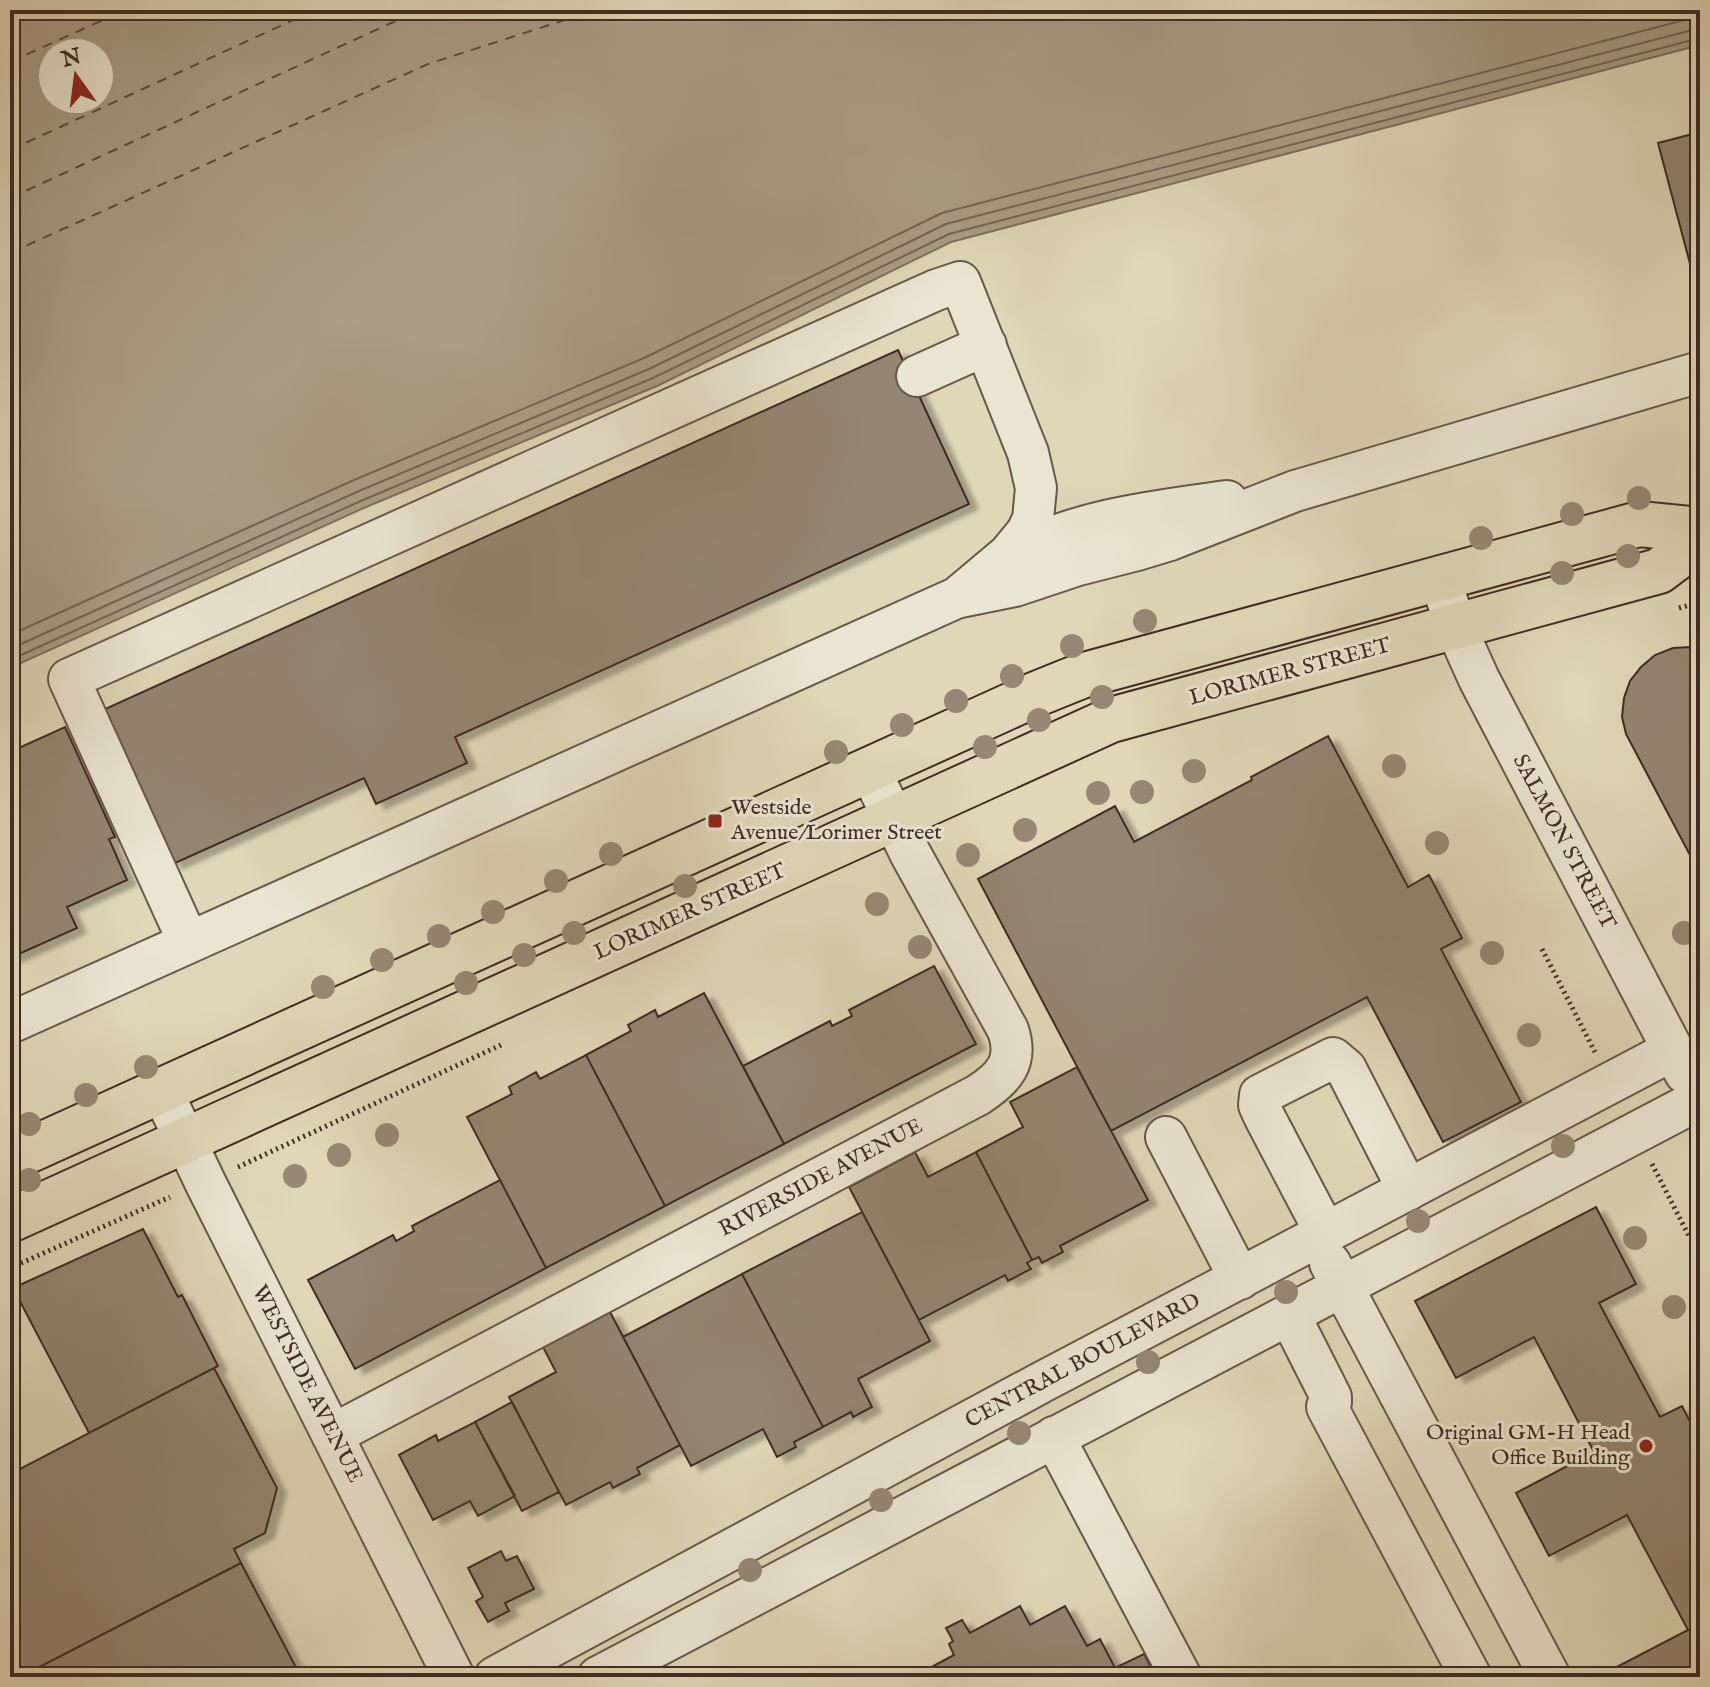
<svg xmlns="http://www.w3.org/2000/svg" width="1710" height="1687" viewBox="0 0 1710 1687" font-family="'IM FELL English',serif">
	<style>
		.water { fill: #a99d86; stroke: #7f705f; stroke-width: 2; fill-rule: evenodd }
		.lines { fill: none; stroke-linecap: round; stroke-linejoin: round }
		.shore { stroke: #746456; stroke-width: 2 }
		.ferry { stroke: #5a483d; stroke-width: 2; stroke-dasharray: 10 8; stroke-linecap: butt }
		.building { fill: #938571; stroke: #402c25; stroke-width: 2; filter: url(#shadow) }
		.minor-casing { stroke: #68574a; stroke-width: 44 }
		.major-casing { stroke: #402c25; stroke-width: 48 }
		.path { stroke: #402c25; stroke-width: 5; stroke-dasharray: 2 4; stroke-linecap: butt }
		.minor { stroke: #eae5d1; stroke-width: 40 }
		.major { stroke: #dfd7b8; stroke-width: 44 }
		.tree { fill: #968874 }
		.poi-dot { fill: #8f2418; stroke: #eae5d1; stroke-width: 3 }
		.labels { text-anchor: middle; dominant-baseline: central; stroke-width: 6; stroke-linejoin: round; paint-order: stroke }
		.street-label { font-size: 22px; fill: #402c25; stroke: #eae5d1 }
		.poi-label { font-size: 22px; fill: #402c25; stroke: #eae5d1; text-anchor: start }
	</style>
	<defs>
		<filter id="shadow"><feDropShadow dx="9" dy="5" stdDeviation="2" flood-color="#0004"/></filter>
	</defs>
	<rect width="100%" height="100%" fill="#dfd7b8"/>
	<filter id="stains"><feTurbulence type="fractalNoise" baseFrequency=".0025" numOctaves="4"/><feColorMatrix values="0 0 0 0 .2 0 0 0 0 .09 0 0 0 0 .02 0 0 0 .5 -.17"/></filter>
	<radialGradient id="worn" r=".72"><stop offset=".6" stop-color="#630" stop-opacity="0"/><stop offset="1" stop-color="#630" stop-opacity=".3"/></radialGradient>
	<path class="water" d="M10 10H1700V45L951 242 657 386 366 507 10 668ZM52 52H100V100H52Z"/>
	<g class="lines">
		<path class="shore" d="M10 635 354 480 644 358 942 213 1700 16
			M10 649 359 491 649 369 946 224 1700 28
			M10 660 363 500 653 378 949 234 1700 38"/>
		<path class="ferry" d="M10 62 125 10
			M10 150 315 10
			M10 198 402 18 426 10
			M10 253 428 64 596 10"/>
	</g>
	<path class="building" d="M1700 132V289L1697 290 1658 143Z
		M898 350 969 504 455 737 467 763 376 804 364 778 173 864 103 710Z
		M1691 647 1700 648V874L1626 734 1622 717 1624 698 1630 681 1641 667 1655 655 1673 648Z
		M65 727 115 837 109 839 127 880 67 907 77 928 10 958V752Z
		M1328 736 1408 887 1429 875 1462 938 1441 949 1521 1102 1443 1142 1367 997 1111 1131 978 879 1115 806 1134 842 1252 780 1251 777Z
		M934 966 976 1044 784 1144 743 1066 830 1021 832 1026 852 1016 849 1010Z
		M704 993 784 1144 665 1206 586 1055 631 1031 628 1025 655 1010 658 1017Z
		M586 1055 665 1206 546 1268 467 1117 512 1094 509 1087 536 1072 540 1079Z
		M1077 1067 1148 1200 1060 1246 1063 1252 1042 1263 1039 1257 1032 1260 976 1152 1023 1127 1010 1102Z
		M915 1152 928 1177 976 1152 1032 1260 1027 1263 1031 1269 1008 1281 1005 1275 919 1320 849 1187Z
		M500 1180 546 1268 355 1369 308 1280 393 1235 396 1241 414 1231 412 1226Z
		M1596 1207 1636 1284 1599 1303 1660 1417 1682 1406 1700 1441V1477L1693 1481 1700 1495V1677H1612L1609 1671 1688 1630 1627 1515 1549 1556 1516 1493 1594 1452 1534 1337 1456 1378 1415 1301Z
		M862 1212 930 1341 858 1379 872 1407 853 1417 851 1412 823 1427 742 1274Z
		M143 1229 178 1297 182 1295 218 1366 89 1433 13 1288Z
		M742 1274 823 1427 794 1442 796 1447 777 1457 763 1429 691 1466 623 1337Z
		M610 1312 680 1445 637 1468 640 1474 613 1488 610 1482 566 1505 509 1397 556 1372 543 1347Z
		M214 1368 277 1488 265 1533 234 1549 241 1563 20 1677H10V1474Z
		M512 1402 559 1492 522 1511 475 1422Z
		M475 1422 515 1496 478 1516 470 1501 433 1520 399 1455 436 1435 438 1441Z
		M501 1551 506 1561 517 1556 534 1589 505 1603 509 1611 488 1622 476 1601 483 1597 468 1568Z
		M241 1563 301 1677H20Z
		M1020 1606 1030 1625 1065 1606 1087 1646 1100 1639 1115 1668 1144 1654 1156 1677H913L954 1655 949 1644 953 1641 946 1628 962 1620 970 1633Z"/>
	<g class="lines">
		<g class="minor-casing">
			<path id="minor" d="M917 376 986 345
				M1008 558C1072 520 1154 511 1227 501
				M1440 578 1456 628 1479 679 1685 1073
				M188 941 69 679 936 290 960 282 1028 453 1036 488 1033 519 1027 532 1009 554 959 596
				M10 1023 956 598 1015 586 1078 565 1137 550 1170 540 1295 491 1700 372
				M162 1091 205 1182 454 1677
				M1166 1137 1240 1279
				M1326 1234 1264 1116 1259 1105 1260 1095 1333 1058 1346 1069 1408 1190
				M1330 1263 1550 1677
				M1289 1314 1331 1397V1402L1327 1407 1471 1677
				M332 1435 978 1095C1004 1078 1019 1062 1008 1030L910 853 870 770
				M1054 1437 1181 1677
				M495 1677 1046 1380 1673 1050
				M598 1677 1700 1099"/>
		</g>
		<g class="major-casing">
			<path id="major" d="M10 1159 1034 695 1081 676 1639 524 1700 530
				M10 1220 1111 720 1659 571 1700 540"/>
		</g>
		<path class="path" d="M1679 608 1700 602
			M1542 949 1595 1052
			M1652 1164 1690 1238
			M238 1167 501 1045
			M10 1268 170 1197"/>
		<use href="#minor" class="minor"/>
		<use href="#major" class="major"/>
	</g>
	<g class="tree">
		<circle cx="1639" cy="498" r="12"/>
		<circle cx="1572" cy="514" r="12"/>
		<circle cx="1481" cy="538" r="12"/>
		<circle cx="1628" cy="556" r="12"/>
		<circle cx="1562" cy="573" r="12"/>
		<circle cx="1145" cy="621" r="12"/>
		<circle cx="1072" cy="646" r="12"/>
		<circle cx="1012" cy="676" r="12"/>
		<circle cx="1102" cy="697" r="12"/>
		<circle cx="956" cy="701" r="12"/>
		<circle cx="1039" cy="720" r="12"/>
		<circle cx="902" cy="725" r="12"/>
		<circle cx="985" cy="747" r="12"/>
		<circle cx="836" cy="752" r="12"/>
		<circle cx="1394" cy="766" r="12"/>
		<circle cx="1194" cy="771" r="12"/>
		<circle cx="1142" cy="792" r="12"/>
		<circle cx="1098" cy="793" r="12"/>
		<circle cx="1025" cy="830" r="12"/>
		<circle cx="1437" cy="843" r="12"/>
		<circle cx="611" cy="854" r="12"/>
		<circle cx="968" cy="855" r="12"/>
		<circle cx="556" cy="881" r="12"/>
		<circle cx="685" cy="886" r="12"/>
		<circle cx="877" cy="904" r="12"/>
		<circle cx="493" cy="912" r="12"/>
		<circle cx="574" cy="933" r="12"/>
		<circle cx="1684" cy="933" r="12"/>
		<circle cx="439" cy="936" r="12"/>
		<circle cx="920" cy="947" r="12"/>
		<circle cx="1492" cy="953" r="12"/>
		<circle cx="524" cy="955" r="12"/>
		<circle cx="382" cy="960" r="12"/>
		<circle cx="466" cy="983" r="12"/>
		<circle cx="323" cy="987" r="12"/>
		<circle cx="1529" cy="1035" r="12"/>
		<circle cx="146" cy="1067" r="12"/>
		<circle cx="86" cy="1095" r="12"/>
		<circle cx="29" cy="1124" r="12"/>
		<circle cx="387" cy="1135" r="12"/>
		<circle cx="1563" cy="1146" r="12"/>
		<circle cx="339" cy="1155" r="12"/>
		<circle cx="295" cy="1176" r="12"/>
		<circle cx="29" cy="1180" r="12"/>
		<circle cx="1418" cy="1221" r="12"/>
		<circle cx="1635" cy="1238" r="12"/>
		<circle cx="1286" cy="1292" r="12"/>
		<circle cx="1674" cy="1307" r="12"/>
		<circle cx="1148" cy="1362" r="12"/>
		<circle cx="1019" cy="1433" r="12"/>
		<circle cx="881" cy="1500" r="12"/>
		<circle cx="750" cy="1570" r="12"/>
	</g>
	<g class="poi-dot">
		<rect x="707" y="813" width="16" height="16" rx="4"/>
		<circle cx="1646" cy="1446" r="8"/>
	</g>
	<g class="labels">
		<g class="street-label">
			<text transform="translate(1290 672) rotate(-15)">LORIMER STREET</text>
			<text transform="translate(1564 842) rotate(62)">SALMON STREET</text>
			<text transform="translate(690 912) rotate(-24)">LORIMER STREET</text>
			<text transform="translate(821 1178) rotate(-28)">RIVERSIDE AVENUE</text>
			<text transform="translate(1083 1361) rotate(-28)">CENTRAL BOULEVARD</text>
			<text transform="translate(307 1384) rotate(63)">WESTSIDE AVENUE</text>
		</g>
		<g class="poi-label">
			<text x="731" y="808">Westside<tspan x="731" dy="25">Avenue/Lorimer Street</tspan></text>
			<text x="1630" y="1433" text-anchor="end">Original GM-H Head<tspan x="1630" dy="25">Office Building</tspan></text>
		</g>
	</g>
	<rect width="1710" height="1687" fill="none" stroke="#dfd7b8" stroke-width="40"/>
	<rect x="12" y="12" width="1686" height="1663" fill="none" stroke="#402c25" stroke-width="4"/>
	<rect x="20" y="20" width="1670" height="1647" fill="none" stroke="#402c25" stroke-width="2"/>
	<g transform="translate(76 76) rotate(346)"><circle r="38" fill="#eae5d1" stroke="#a69b8c" stroke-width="2"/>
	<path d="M0-6L14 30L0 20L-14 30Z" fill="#8f2418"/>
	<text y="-12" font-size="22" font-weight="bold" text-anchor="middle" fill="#402c25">N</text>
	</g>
	<rect width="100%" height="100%" filter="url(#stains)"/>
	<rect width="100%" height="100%" fill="url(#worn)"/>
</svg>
